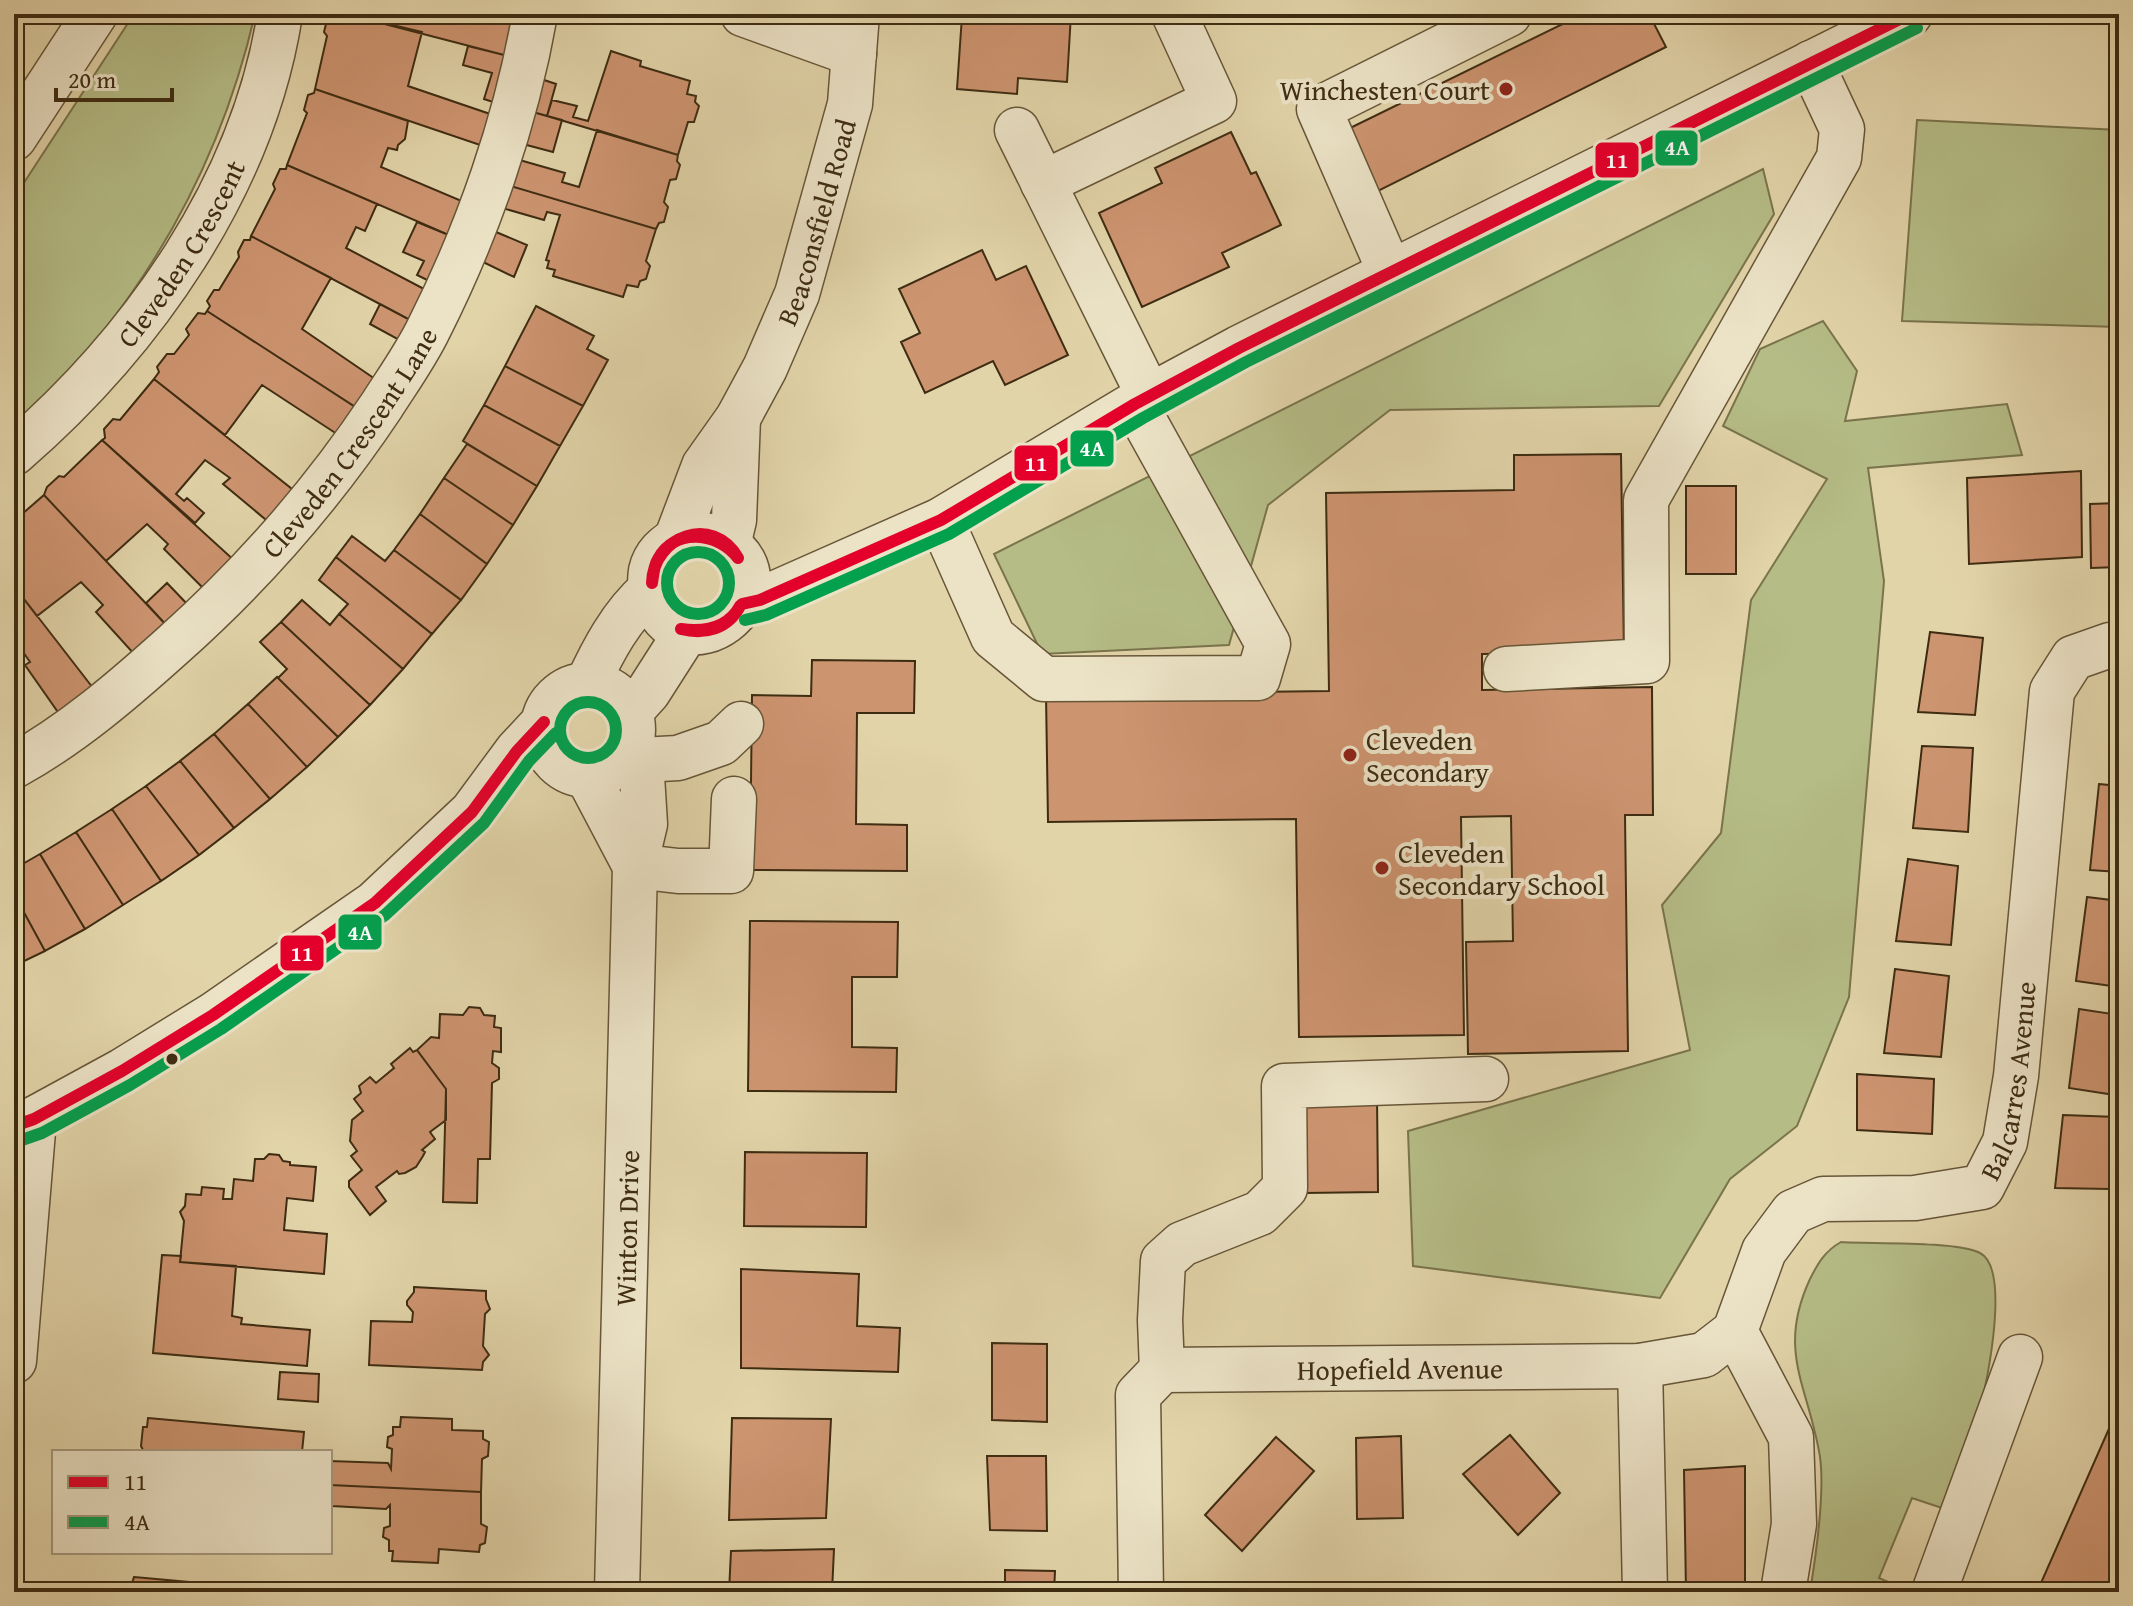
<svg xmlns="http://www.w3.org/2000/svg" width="2133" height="1606" viewBox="0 0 2133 1606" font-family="'Gentium Book Plus',serif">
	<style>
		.green { fill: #b5bc86; stroke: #7a744c; stroke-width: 2 }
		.building { fill: #cd9470; stroke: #3e2c12; stroke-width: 2 }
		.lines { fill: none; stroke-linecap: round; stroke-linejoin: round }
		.minor-casing { stroke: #675638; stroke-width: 47 }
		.minor { stroke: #ece3c7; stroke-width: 44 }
		.bus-1-casing { stroke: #ece3c7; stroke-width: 18 }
		.bus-2-casing { stroke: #ece3c7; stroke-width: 18 }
		.bus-1 { stroke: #e4002b; stroke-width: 12 }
		.bus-2 { stroke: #03a04e; stroke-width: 12 }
		.poi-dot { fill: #8f2418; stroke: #ece3c7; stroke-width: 3 }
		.bus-dot { fill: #3e2c12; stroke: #ece3c7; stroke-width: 3 }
		.labels { text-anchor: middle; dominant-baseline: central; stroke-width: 8; stroke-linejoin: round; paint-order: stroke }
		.poi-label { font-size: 28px; fill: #3e2c12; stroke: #ece3c7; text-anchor: start }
		.street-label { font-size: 28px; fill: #3e2c12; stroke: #ece3c7 }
		.line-badge { stroke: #ece3c7; stroke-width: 3 }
		.badge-label { font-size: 22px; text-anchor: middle; font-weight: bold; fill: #fff }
	</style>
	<rect width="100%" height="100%" fill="#e2d4a9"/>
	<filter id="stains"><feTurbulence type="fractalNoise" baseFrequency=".0025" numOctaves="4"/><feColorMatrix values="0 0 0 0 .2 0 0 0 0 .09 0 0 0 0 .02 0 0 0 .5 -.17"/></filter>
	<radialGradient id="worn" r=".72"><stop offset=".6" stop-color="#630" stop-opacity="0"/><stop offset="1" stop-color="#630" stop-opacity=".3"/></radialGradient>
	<path class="green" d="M134 14H255C228 131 177 238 102 333 76 366 44 396 14 427V198Z
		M1917 120 2119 130V327L1902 321Z
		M1763 169 1774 214 1659 406 1390 410 1268 505 1229 645 1042 654 994 554Z
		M1823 321 1857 371 1845 421 2007 404 2022 455 1868 468 1884 581 1849 997 1797 1126 1730 1179 1660 1298 1413 1266 1408 1131 1690 1050 1662 905 1721 833 1751 600 1827 479 1723 426 1760 349Z
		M1841 1242C1872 1244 1956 1241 1980 1253 2013 1270 1984 1399 1975 1429 1966 1456 1953 1482 1942 1508L1912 1498 1879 1578 1911 1592H1810C1816 1555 1825 1493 1820 1457 1809 1387 1776 1352 1810 1279 1818 1263 1825 1251 1841 1242Z"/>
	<path class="building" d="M333 14H346L422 32 408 86 493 115 483 146 315 89 327 36 324 32 328 16Z
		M346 14H480L515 23 508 56Z
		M956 14H1071L1067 82 1018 78 1017 94 957 89 962 16Z
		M1583 14H1649L1666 47 1376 192 1344 131Z
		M468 46 508 56 496 103 484 99 492 73 463 65Z
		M611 51 641 61 640 66 690 81 687 94 696 96 695 102 699 106 694 122H688L678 155 547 116 552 100 577 106 573 117 588 121Z
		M538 78 556 84 547 116 529 111Z
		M315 89 408 121 405 139 398 145 397 150 388 148 381 167 464 202 451 236 287 165 307 113 304 110 308 95 314 93Z
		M529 111 562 120 553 152 519 143Z
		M597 130 678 155 677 161 680 165 676 179 670 180 664 202 668 207 664 222 659 223 656 229 507 185 516 159 565 173 562 182 579 187Z
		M1231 132 1251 174 1256 172 1281 225 1222 253 1229 267 1142 307 1099 213 1162 183 1155 168Z
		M287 165 377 204 365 231 356 227 346 248 426 290 412 321 251 236 275 189 273 184 280 169H286Z
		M507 185 656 229 646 261 650 266 646 279 640 281 638 287 627 285 623 297 553 276 555 270 547 268 549 261 546 260 560 215 547 212 544 220 499 207Z
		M417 222 451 236 431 282 417 275 424 261 403 252Z
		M496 232 527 245 514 277 483 262Z
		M251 236 331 278 302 329 378 381 360 410 207 311 210 306 207 301 214 290H219L239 257 238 252 244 240H250Z
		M982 250 996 280 1026 266 1068 355 1005 385 993 361 925 393 901 342 920 333 899 289Z
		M380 304 412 321 401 341 370 324Z
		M536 306 594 336 587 349 608 360 583 406 505 366Z
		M207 311 360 410 340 436 262 385 225 435 154 379 159 372 157 367 167 354H174L189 335 186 329 198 313 205 314Z
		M505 366 583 406 560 446 484 405Z
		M154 379 297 493 271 524 223 484 230 478 205 460 176 494 184 501 187 498 204 513 195 523 102 440 105 438 104 429 113 419 120 420Z
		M484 405 560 446 537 486 463 441Z
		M102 440 236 562 207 592 164 549 168 544 147 524 106 561 44 495 47 487 59 476 64 477Z
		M467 444 537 486 513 525 444 478Z
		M1621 454 1624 652 1482 654V690L1652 687 1653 815H1625L1628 1051 1468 1054 1466 942 1513 941 1511 816 1461 817 1464 1035 1299 1037 1296 819 1048 822 1046 695 1329 691 1326 493 1514 490V455Z
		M2081 471 2082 557 1969 564 1967 478Z
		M444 478 513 525 487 564 420 514Z
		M1686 486H1736V574H1686Z
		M44 495 168 627 134 654 96 612 103 605 81 582 37 616 14 586V521Z
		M2119 503V567L2091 568 2090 504Z
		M420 514 487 564 461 600 394 550Z
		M352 536 385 561 394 550 461 600 432 634 336 557Z
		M336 557 432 634 403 669 339 614 348 604 319 580Z
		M167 583 190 607 168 627 146 603Z
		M14 586 93 688 60 715 25 665 30 662 14 639Z
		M302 600 330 625 339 614 403 669 370 705 281 622Z
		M281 622 370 705 338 737 278 678 287 669 260 642Z
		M1930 632 1983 638 1975 715 1918 712Z
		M812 660 915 661 914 713H857L856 824 907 825V871L750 870 752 695 811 696Z
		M277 677 338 737 307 767 248 704Z
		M248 704 307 767 270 799 214 734Z
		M214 734 270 799 234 828 180 761Z
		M1922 746 1973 748 1968 832 1913 828Z
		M180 761 234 828 199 855 146 786Z
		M2099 784 2119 786V872L2090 870Z
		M146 786 199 855 161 881 112 809Z
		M112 809 161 881 123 905 76 832Z
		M76 832 123 905 85 929 40 854Z
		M40 854 85 929 45 951 14 894V869Z
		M1908 859 1958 866 1951 945 1896 941Z
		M14 894 45 951 14 966Z
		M2087 897 2119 901V987L2076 981Z
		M750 921 898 922 897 977H852V1047L897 1048 896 1092 748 1091Z
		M1895 969 1949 976 1941 1057 1884 1053Z
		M469 1007 480 1008 484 1015 495 1016 494 1027 501 1028V1052L493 1051 492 1063 499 1068V1079L492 1083 490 1159H478L477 1203 443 1202 446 1089 417 1050 431 1037 439 1038 440 1014 463 1015Z
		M2079 1009 2119 1015V1062L2115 1095 2069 1088Z
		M410 1048 413 1052 417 1050 446 1089V1120L430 1132 435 1139 422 1150 425 1152 423 1156 416 1167 405 1173 399 1174 397 1171 376 1187 386 1201 370 1215 349 1187V1181L362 1170 351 1156 357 1151 350 1141 352 1120 363 1111 354 1099 361 1093 359 1086 370 1077 376 1083 394 1068 391 1064Z
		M1857 1074 1934 1079 1932 1134 1857 1130Z
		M1377 1097 1378 1192 1305 1193 1304 1098Z
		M2063 1115 2117 1117 2109 1189 2055 1188Z
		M745 1152 867 1153 866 1227 744 1226Z
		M269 1154 279 1155 283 1161 290 1162V1165L316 1167 313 1201 287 1198 284 1230 327 1234 324 1274 180 1262 184 1221 180 1212 185 1206 186 1194 201 1195 202 1187 224 1189 223 1199H232L234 1179 253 1181 255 1159H264Z
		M162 1255 181 1256 180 1262 236 1266 232 1316 242 1318 241 1324 310 1330 307 1366 153 1353Z
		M741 1269 859 1274 857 1326 900 1328 898 1372 741 1368Z
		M414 1287 486 1291V1299L490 1309 485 1314 483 1346 489 1355 483 1362 482 1370 369 1365 371 1321 412 1322 413 1312 407 1305V1301L414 1292Z
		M992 1343 1047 1344V1422L992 1420Z
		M280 1372 319 1374 318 1402 278 1399Z
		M2119 1406V1570L2109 1592H2037Z
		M401 1417 452 1419V1430L483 1431V1439L489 1442 488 1456 482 1459 481 1492 330 1485V1461L388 1463 391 1469 392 1449 387 1447 388 1437 393 1435V1427H400Z
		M148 1418 304 1432 302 1452H144L141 1446 143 1427H147Z
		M732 1418 831 1419 826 1518 729 1520Z
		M1510 1435 1560 1493 1518 1535 1463 1474Z
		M1401 1436 1403 1518 1357 1519 1356 1438Z
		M1276 1437 1314 1471 1242 1551 1205 1515Z
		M987 1456H1046L1047 1531 990 1530Z
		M1745 1466V1592H1686L1684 1470Z
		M330 1485 481 1492V1524L487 1527 485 1543 480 1545 479 1552 439 1549 438 1563 392 1561 393 1551H389V1540L383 1537 384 1528 390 1526V1505L386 1509 332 1506Z
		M834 1549 832 1592H729L731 1551Z
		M1005 1570 1055 1571 1054 1592H1005Z
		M134 1577 222 1585V1587L258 1592H129Z
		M1549 1583 1550 1592H1498L1497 1584Z
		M399 1584 445 1587 444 1592H399Z
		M1277 1586V1592H1222L1221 1587Z"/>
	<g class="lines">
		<g class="minor-casing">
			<g id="minor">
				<path d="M743 14 854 54"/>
				<path d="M1017 130 1149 396"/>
				<path d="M14 138 95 14"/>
				<path d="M1043 183 1214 101 1174 14"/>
				<path d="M1390 272 1319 109 1509 14"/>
				<path id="s1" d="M14 453C143 341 253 186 280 14"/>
				<path d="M941 520 993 637 1044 679 1258 678 1268 644 1135 404"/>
				<path id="s2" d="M676 540 704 466 738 418 765 368 797 294 850 104 857 14"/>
				<path d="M728 545 734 520 738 418"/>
				<path d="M742 604 760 600 941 520 1135 404 1239 348 1910 14"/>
				<path d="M1506 669 1647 661 1646 500 1839 158 1842 129 1811 63"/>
				<path d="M587 685C603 650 621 616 650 590 650 584 650 577 651 571 658 540 697 525 724 542 799 590 678 689 650 590"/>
				<circle cx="588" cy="730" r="45"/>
				<path d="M629 713 648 692 687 631"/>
				<path d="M641 760 678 758 721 743 741 724"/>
				<path id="s3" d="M14 766C72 734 123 690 172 646 253 574 322 495 382 405 398 380 416 355 429 328 478 231 516 122 535 14"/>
				<path d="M587 775 635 866"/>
				<path d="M635 866 678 871H731L734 799"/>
				<path d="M14 1126 34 1119 122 1071 213 1015 375 903 472 812 517 751 544 722"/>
				<path d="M1735 1331 1791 1437 1794 1524 1783 1592"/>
				<path d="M14 1361 34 1119"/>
				<path d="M1640 1366 1645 1592"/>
				<path id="s4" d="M1162 1370 1640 1366 1704 1355 1735 1331 1764 1251 1793 1212 1823 1199 1915 1198 1982 1187 2005 1142 2016 1076 2052 691 2073 658 2110 645H2119"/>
				<path d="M1162 1370 1160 1320 1163 1261 1182 1244 1260 1213 1285 1188 1284 1086 1486 1079"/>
				<path id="s5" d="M617 1592 635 866 645 824 641 760 627 751"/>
				<path d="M1141 1592 1138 1395 1162 1370"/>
				<path d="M1934 1592 2020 1357"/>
			</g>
		</g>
		<use href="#minor" class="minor"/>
		<g class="bus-1-casing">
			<path id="bus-1" d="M652 583C653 536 713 514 738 558
				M652 583C653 576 654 565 658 559 675 527 718 532 738 558
				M742 604 760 600 941 520 1135 404 1239 348 1910 14
				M681 629C704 632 728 628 740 606
				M681 629C705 635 728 629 740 606
				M14 1126 34 1119 122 1071 213 1015 375 903 472 812 517 751 544 722"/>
		</g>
		<g class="bus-2-casing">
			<path id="bus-2" d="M667 583a31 31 0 1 1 62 0a31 31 0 1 1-62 0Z
				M745 620 766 615 949 534 1143 418 1246 362 1917 28
				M560 730a28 28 0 1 1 56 0a28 28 0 1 1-56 0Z
				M19 1141 42 1133 130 1085 221 1029 385 915 484 823 529 761 556 733"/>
		</g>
		<use href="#bus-1" class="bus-1"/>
		<use href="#bus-2" class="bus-2"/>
	</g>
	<g class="poi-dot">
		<circle cx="1506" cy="89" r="8"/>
		<circle cx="1350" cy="755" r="8"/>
		<circle cx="1382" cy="868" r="8"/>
	</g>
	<circle class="bus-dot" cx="172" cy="1059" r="7"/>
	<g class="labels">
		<g class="poi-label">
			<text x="1490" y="89" text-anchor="end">Winchesten Court</text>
			<text x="1366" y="739">Cleveden<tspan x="1366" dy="32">Secondary</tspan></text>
			<text x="1398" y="852">Cleveden<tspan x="1398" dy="32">Secondary School</tspan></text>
		</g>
		<g class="street-label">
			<text stroke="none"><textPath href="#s2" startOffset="350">Beaconsfield Road</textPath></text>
			<text stroke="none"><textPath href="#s1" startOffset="262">Cleveden Crescent</textPath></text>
			<text stroke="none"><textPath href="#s3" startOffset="470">Cleveden Crescent Lane</textPath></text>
			<text stroke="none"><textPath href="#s4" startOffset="1020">Balcarres Avenue</textPath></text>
			<text stroke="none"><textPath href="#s5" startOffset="364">Winton Drive</textPath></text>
			<text stroke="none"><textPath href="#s4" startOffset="238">Hopefield Avenue</textPath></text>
		</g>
	</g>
	<g class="line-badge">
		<rect x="1654" y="129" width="45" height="38" rx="8" fill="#03a04e"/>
		<rect x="1594" y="141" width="46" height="38" rx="8" fill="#e4002b"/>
		<rect x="1069" y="429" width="46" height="39" rx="8" fill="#03a04e"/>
		<rect x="1013" y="444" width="46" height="38" rx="8" fill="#e4002b"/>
		<rect x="337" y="913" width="46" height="38" rx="8" fill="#03a04e"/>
		<rect x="279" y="934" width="46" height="38" rx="8" fill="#e4002b"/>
	</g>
	<g class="badge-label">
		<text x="1677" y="155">4A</text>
		<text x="1617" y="168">11</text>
		<text x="1092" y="456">4A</text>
		<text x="1036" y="471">11</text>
		<text x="360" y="940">4A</text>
		<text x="302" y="961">11</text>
	</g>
	<rect width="2133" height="1606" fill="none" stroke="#e2d4a9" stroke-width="48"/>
	<rect x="16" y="16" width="2101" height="1574" fill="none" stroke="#3e2c12" stroke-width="4"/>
	<rect x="24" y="24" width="2085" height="1558" fill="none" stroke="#3e2c12" stroke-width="2"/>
	<rect x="52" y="1450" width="280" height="104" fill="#ece3c7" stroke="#a69a7f" stroke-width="2"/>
	<rect x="68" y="1476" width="40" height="12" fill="#e4002b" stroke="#a69a7f" stroke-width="2"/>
	<text x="124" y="1490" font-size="24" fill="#3e2c12">11</text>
	<rect x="68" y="1516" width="40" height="12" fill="#03a04e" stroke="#a69a7f" stroke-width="2"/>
	<text x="124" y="1530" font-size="24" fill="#3e2c12">4A</text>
	<path d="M56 88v12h116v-12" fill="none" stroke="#3e2c12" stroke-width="4"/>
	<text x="68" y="88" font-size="24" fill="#3e2c12" stroke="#ece3c7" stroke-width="6" paint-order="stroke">20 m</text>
	<rect width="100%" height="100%" filter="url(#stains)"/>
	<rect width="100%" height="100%" fill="url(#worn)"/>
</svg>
